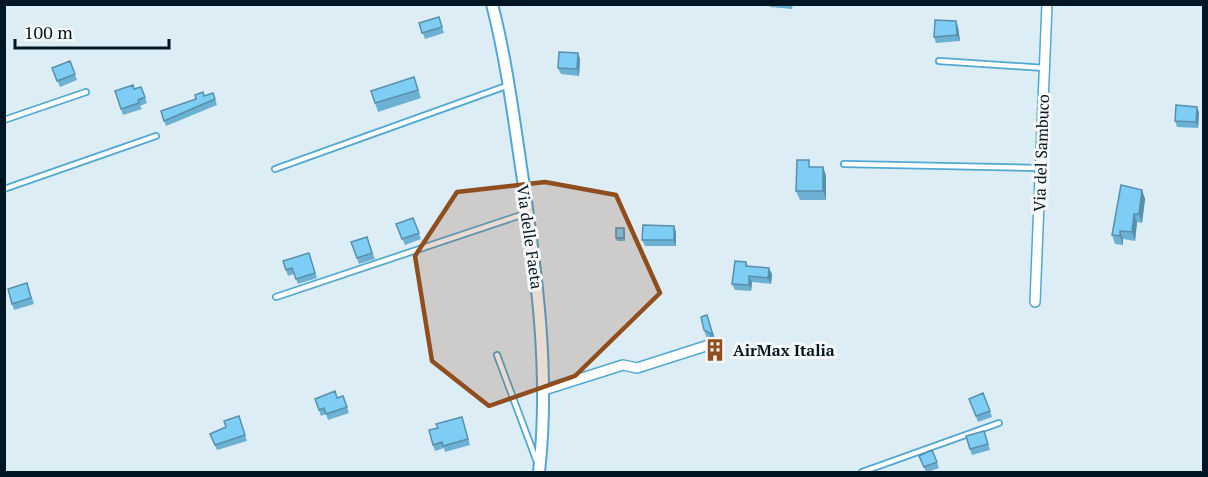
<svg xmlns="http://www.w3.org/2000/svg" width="1208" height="477" viewBox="0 0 1208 477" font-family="'PT Serif',serif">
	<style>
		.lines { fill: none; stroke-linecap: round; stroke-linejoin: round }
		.service-casing { stroke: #51a8d3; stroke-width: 8 }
		.minor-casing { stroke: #51a8d3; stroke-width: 12 }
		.tertiary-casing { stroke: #51a8d3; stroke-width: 14 }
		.service { stroke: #fff; stroke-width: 4.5 }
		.minor { stroke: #fff; stroke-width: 9 }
		.tertiary { stroke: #fff; stroke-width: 10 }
		.wall { fill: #6cb0d3 }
		.shaded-wall { fill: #5890ac }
		.building { fill: #7ecdf5; stroke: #5890ac; stroke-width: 1.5 }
		.marked { fill: #904d1d; fill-opacity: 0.2; stroke: #904d1d; stroke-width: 4.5; stroke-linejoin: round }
		.labels { text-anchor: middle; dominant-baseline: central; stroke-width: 6; stroke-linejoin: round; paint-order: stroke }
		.street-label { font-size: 16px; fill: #001723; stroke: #f8f8f8 }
		.poi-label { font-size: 16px; font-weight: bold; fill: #001723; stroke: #f8f8f8; text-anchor: start }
	</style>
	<rect width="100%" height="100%" fill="#ddedf6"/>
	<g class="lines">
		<g class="service-casing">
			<path id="service" d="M939 61 1045 68
				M4 120 86 92
				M844 164 1039 168
				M275 169 509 85
				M4 189 156 136
				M276 297 527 213
				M497 355 537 462
				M862 472 999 423"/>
		</g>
		<g class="minor-casing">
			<path id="minor" d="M1035 302 1047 4
				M544 390 623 365 637 368 709 345"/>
		</g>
		<g class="tertiary-casing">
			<path id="tertiary" d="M492 4C507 62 514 121 523 180 537 277 550 375 539 472"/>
		</g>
		<use href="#service" class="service"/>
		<use href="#minor" class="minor"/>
		<use href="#tertiary" class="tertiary"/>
	</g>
	<path class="wall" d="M769 4H793L792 9 770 7Z
		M439 17 444 33 425 39 419 23Z
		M956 21 958 27 960 41 936 43 934 37Z
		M580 59 579 76 561 74 558 68Z
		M70 61 77 80 60 87 52 68Z
		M414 77 421 98 378 112 375 103Z
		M141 87 147 103 140 106 142 109 123 115 115 91 134 89Z
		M213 93 217 105 166 126 161 111Z
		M1197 107 1199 113 1198 128 1177 127 1175 121Z
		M811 167H823L826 176V200H800L796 191Z
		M1142 190 1145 199 1142 223 1137 222 1135 241 1123 239V245L1115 244 1112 235Z
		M413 218 421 239 405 245 396 224Z
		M674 226 676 232V246H645L642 240Z
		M624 228 625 232V241H617L616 238Z
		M367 237 375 259 359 264 351 242Z
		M309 253 317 278 298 284 294 274 288 276 283 261Z
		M746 262 748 266 772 274 771 284 752 282 751 291 735 290 732 284Z
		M27 283 34 304 14 310 12 304Z
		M707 315 722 361 716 363 708 342 709 340 707 339 704 330Z
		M343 396 349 413 328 420 326 414 321 416 315 399 338 398Z
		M969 399 990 411 992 417 978 422Z
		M239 416 247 441 217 450 210 434 226 427Z
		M464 423 470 445 445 452 444 448 435 451 433 445Z
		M984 431 990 450 972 455 970 449Z
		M932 450 939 468 928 472H926L919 456Z"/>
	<path class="shaded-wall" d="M956 21 958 27 960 41 957 35Z
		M578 53 580 59 579 76 577 69Z
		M1197 107 1199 113 1198 128 1196 122Z
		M823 167 826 176V200L823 191Z
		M1142 190 1145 199 1142 223 1139 214Z
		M1134 214 1137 222 1135 241 1132 232Z
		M674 226 676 232V246L674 240Z
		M1120 231 1123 239V245L1120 236Z
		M769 268 772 274 771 284 768 278Z
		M749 276 752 282 751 291 749 285Z"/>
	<path class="building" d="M439 17 442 27 422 33 419 23Z
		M935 20 956 21 957 35 934 37Z
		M559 52 578 53 577 69 558 68Z
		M70 61 75 74 57 81 52 68Z
		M414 77 418 90 375 103 371 91Z
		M133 85 134 89 141 87 145 97 138 100 139 103 121 109 115 91Z
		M203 92 204 96 213 93 215 99 164 121 161 111 196 99 195 95Z
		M1176 105 1197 107 1196 122 1175 121Z
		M797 160H809V167H823V191H796Z
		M1121 185 1142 190 1139 214H1134L1132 232 1120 231V236L1112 235Z
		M413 218 419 233 402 239 396 224Z
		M643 225 674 226V240H642Z
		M616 228H624V238H616Z
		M367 237 372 253 357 258 351 242Z
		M309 253 315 273 296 279 292 268 286 270 283 261Z
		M735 261 746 262V266L769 268 768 278 749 276V285L732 284Z
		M27 283 31 298 12 304 8 289Z
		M707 315 718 352 713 354 708 342 712 334 704 330 701 317Z
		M335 391 337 398 343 396 347 407 326 414 324 408 319 410 315 399Z
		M983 393 990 411 976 416 969 399Z
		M239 416 245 435 215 445 210 434 226 427 224 421Z
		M462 417 468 439 443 446 442 442 433 445 429 430 438 428 436 424Z
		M984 431 988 444 970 449 966 436Z
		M932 450 937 462 924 467 919 456Z"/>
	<path class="marked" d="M545 182 616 195 660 293 575 376 489 406 432 361 415 256 457 192Z"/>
	<defs>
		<g id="building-bare" transform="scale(1.8)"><path d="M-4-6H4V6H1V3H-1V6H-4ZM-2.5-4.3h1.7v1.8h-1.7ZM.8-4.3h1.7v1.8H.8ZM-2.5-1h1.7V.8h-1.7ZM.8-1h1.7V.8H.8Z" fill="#904d1d" stroke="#f8f8f8" stroke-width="2.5" paint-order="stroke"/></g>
	</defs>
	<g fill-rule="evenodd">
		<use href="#building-bare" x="715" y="350"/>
	</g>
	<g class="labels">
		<g class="street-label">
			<text transform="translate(1041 153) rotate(-88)">Via del Sambuco</text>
			<text transform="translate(530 237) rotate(82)">Via delle Faeta</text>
		</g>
		<g class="poi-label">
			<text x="733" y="350">AirMax Italia</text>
		</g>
	</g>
	<rect width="1208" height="477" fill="none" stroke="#001723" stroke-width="12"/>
	<path d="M15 39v9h154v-9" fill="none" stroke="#001723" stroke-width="3"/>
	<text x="24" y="39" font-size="18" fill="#001723" stroke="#f8f8f8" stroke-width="4.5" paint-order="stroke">100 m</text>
</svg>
